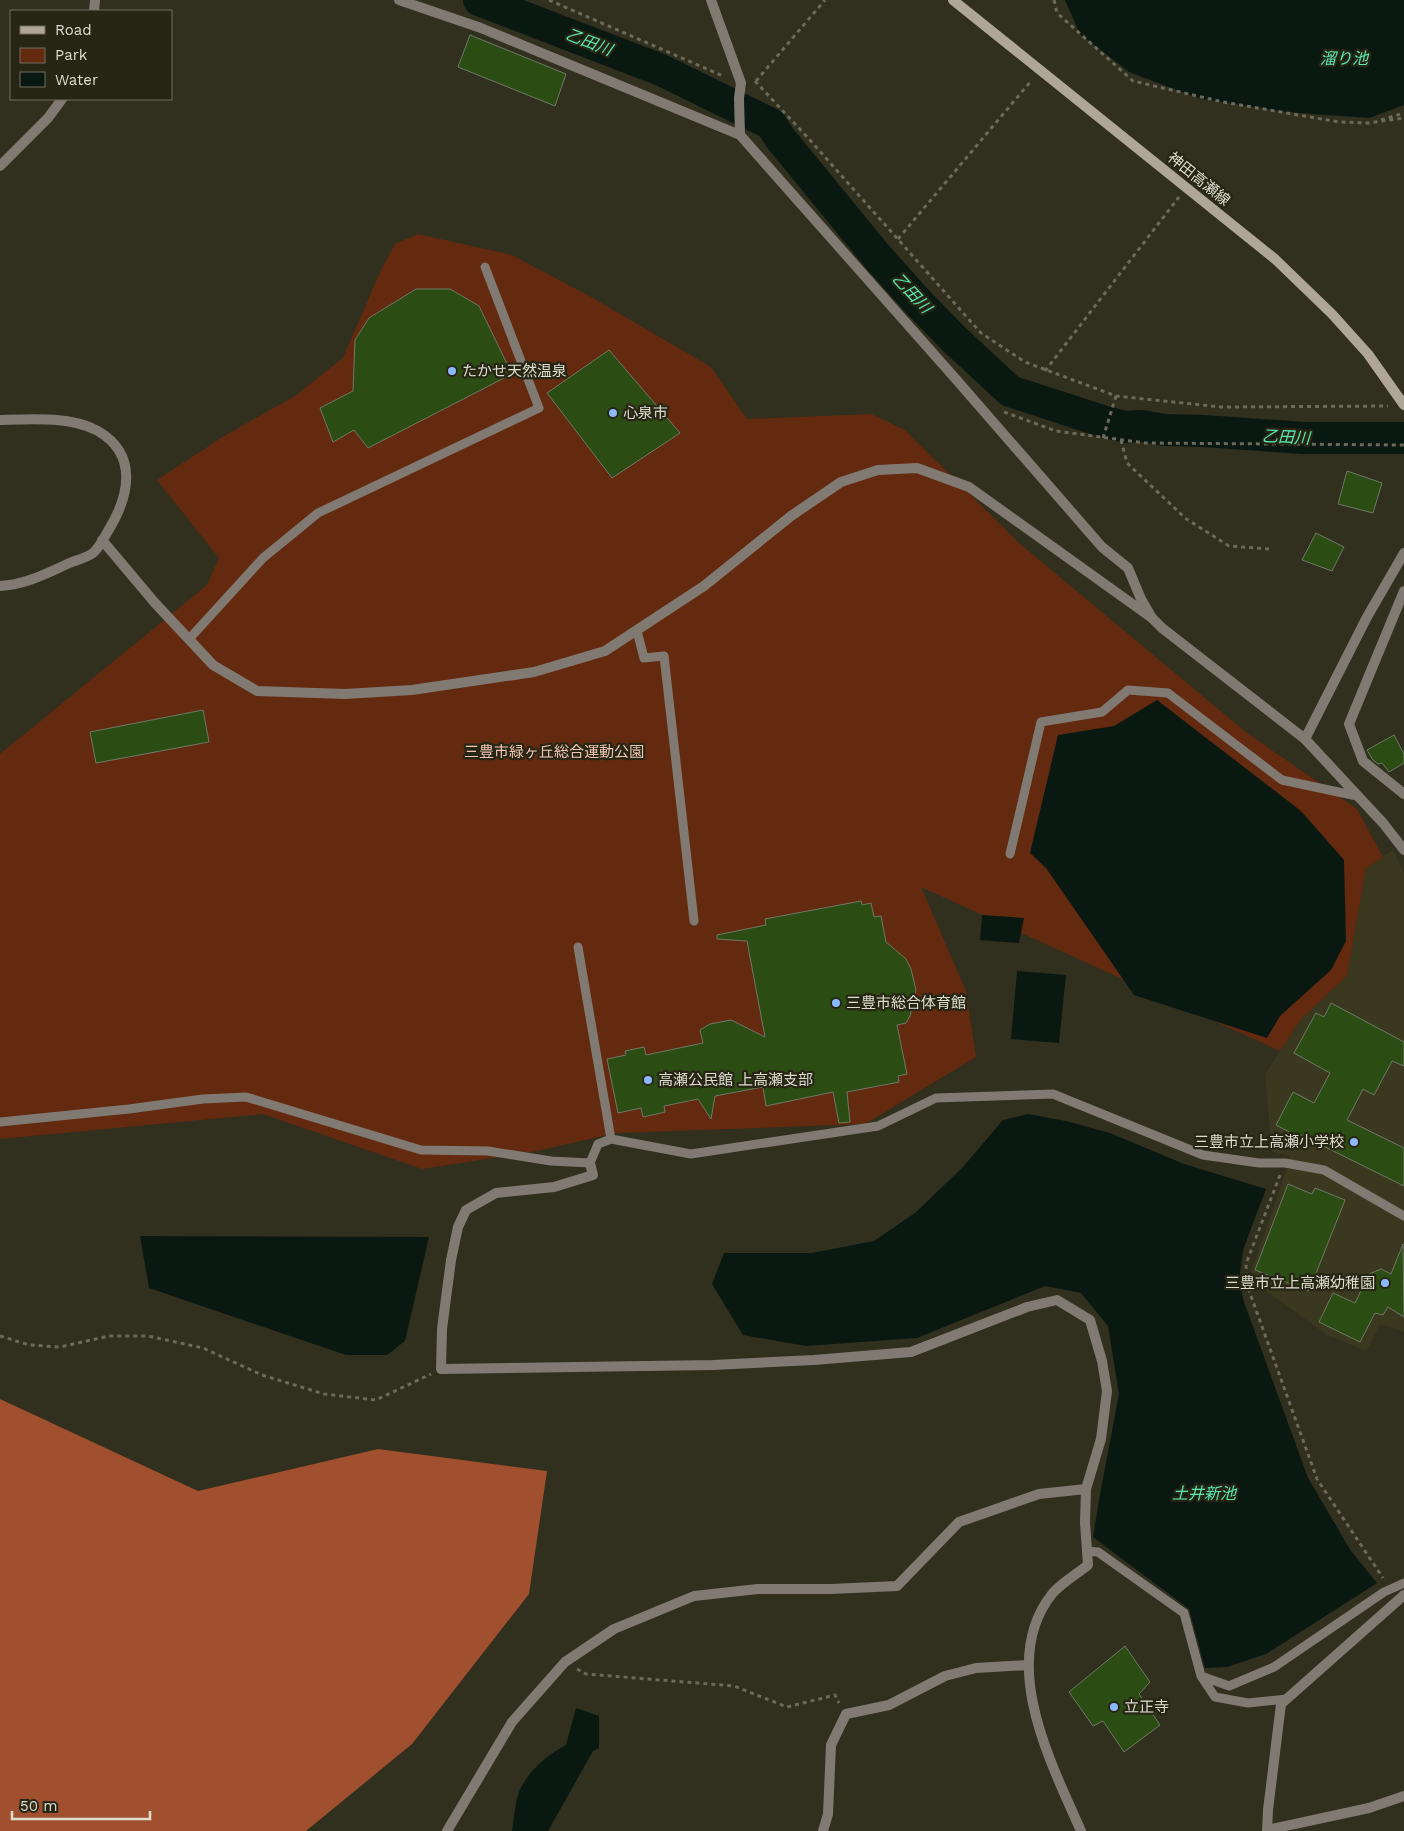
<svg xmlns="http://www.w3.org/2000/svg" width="1404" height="1831" viewBox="0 0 1404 1831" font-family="'Work Sans','Noto Sans JP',sans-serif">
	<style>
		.built { fill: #3a381f }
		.green { fill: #632a10 }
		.forest { fill: #a0502e }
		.water { fill: #0a1812 }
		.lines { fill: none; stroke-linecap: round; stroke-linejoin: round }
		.river { stroke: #0a1812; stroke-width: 32 }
		.building { fill: #2b4c13; stroke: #6e7968 }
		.path { stroke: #6b6a5b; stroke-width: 3; stroke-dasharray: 4 4; stroke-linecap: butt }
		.service { stroke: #807a73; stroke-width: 9 }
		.minor { stroke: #807a73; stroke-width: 10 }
		.tertiary { stroke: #807a73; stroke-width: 10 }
		.secondary { stroke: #afa599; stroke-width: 10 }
		.poi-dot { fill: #8bb9fc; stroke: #272614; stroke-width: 2 }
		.labels { text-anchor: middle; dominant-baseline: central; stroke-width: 4.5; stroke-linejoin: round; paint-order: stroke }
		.street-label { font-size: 15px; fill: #ddddd2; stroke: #272614 }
		.poi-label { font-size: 15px; fill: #ddddd2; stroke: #272614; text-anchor: start }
		.park-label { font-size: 15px; fill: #f3c5b3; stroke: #272614 }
		.water-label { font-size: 16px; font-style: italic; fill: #59eab4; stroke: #272614 }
	</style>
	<rect width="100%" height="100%" fill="#312f1e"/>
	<path class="built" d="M1393 850 1404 873V1332L1381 1324 1366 1351 1327 1335 1262 1288 1251 1272 1291 1156 1272 1152 1265 1074 1301 1019 1347 976 1366 868Z"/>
	<path class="green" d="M418 234 512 255 591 297 711 367 747 419 871 414 905 430 1019 543 1247 733 1357 809 1383 857 1366 868 1347 976 1301 1019 1280 1051 921 887 966 991 976 1057 865 1124 616 1133 537 1151 422 1169 263 1114 0 1139V754L207 585 219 558 157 480 224 436 295 396 343 358 380 272 395 244Z"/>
	<path class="forest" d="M0 1399 198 1491 378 1449 547 1471 529 1594 412 1744 306 1831H0Z"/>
	<path class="water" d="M1065 0H1404V105L1369 118 1286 112 1201 99 1129 72 1080 34Z
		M1157 700 1301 811 1344 860 1346 941 1331 970 1280 1016 1267 1038 1134 995 1046 868 1030 853 1058 735 1114 726Z
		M982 915 1024 918 1019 943 980 940Z
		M1017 971 1066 975 1059 1043 1011 1039Z
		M1028 1114 1066 1121 1110 1133 1184 1164 1266 1189 1243 1250 1239 1281 1244 1302 1308 1478 1351 1551 1377 1583 1266 1654 1227 1667 1205 1668 1189 1609 1093 1537 1099 1500 1119 1394 1108 1326 1081 1293 1045 1286 917 1338 806 1346 743 1335 712 1284 724 1253H812L874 1241 915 1213 963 1167 1003 1120Z
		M140 1236 429 1237 405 1341 387 1355H346L149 1288Z
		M576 1708 599 1716V1748L593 1751 548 1831H512C514 1819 515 1803 519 1792 528 1771 547 1755 566 1745Z"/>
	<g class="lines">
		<path class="river" d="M479 0 661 70 771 124 780 138 875 254 916 300 954 339 1010 391 1105 422 1126 427 1142 426 1165 430 1203 431 1304 438H1404"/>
	</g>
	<path class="building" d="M470 35 566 74 555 106 458 67Z
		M416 289H450L479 306 512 374 368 448 354 430 333 442 320 408 353 391 355 340 369 318Z
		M609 350 680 433 612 478 547 393Z
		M1347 471 1382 483 1373 513 1338 504Z
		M1316 533 1344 547 1332 571 1302 560Z
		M203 710 209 742 96 763 90 732Z
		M1394 735 1404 754V763L1389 772 1382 763 1378 764 1373 760 1367 750Z
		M861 901 862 905 871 903 874 917 881 916 886 942 906 959 911 969 916 990 910 1016 906 1023 897 1025 907 1074 898 1076 899 1082 847 1092 850 1122 839 1123 833 1092 766 1106 763 1087 715 1096 711 1119 698 1099 664 1106 665 1112 643 1117 641 1108 618 1113 607 1059 626 1055 625 1051 644 1047 646 1055 703 1043 700 1030 710 1024 731 1020 765 1037 747 941 717 939V935L766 925 765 919Z
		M1331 1003 1404 1042V1066L1392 1061 1374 1095 1363 1089 1347 1120 1404 1148V1186L1301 1135 1297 1136 1276 1125 1293 1092 1314 1103 1330 1073 1294 1053 1316 1013 1324 1017Z
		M1288 1184 1312 1194 1315 1188 1345 1200 1309 1291 1255 1270Z
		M1403 1244 1404 1317 1388 1307 1383 1315 1375 1313 1360 1342 1319 1322 1333 1293 1355 1303 1369 1274 1381 1269 1391 1274Z
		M1125 1646 1150 1682 1139 1694 1160 1725 1124 1752 1103 1721 1093 1726 1069 1692Z"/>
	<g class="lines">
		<path class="path" d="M549 0 723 76
			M1054 0 1057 13 1133 81 1223 102 1339 122 1368 123 1404 118
			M755 81 809 139 981 333 1025 362 1116 396 1221 407 1388 406
			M756 81 825 0
			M1381 120 1404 113
			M898 239 1031 81
			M1045 371 1179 197
			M1004 412 1056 431 1145 443 1404 445
			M1103 438 1116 396
			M1121 440 1127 463 1185 518 1229 546 1269 549
			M1280 1175 1246 1264 1247 1285 1317 1479 1383 1578
			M0 1336 29 1345 60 1347 109 1336H148L203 1348 262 1375 324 1394 376 1400 431 1374
			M577 1669 586 1674 734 1686 787 1707 835 1695 839 1703"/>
		<path class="service" d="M637 631 644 658 664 656 694 921
			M190 638 263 558 318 513 539 408 485 267
			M1010 854 1041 722 1102 712 1128 690 1168 693 1282 780 1357 796
			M578 947 611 1139
			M0 1122 129 1109 203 1099 246 1097 421 1150 488 1151 551 1161 590 1163 598 1144 611 1139 691 1154 878 1126 936 1098 1053 1094 1203 1155 1259 1163H1285L1324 1170 1404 1216
			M1087 1551 1098 1552 1184 1613 1201 1676 1229 1686 1274 1667 1384 1592 1404 1583
			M1201 1676 1215 1697 1248 1703 1287 1699"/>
		<path class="minor" d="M399 0 481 28 740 135 954 377 1102 547 1128 568 1141 599 1152 618
			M711 0 741 83 739 98 740 135
			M1404 591 1349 724 1363 761 1404 794
			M1305 739 1383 823 1404 850
			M590 1163 593 1175 554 1187 496 1193 466 1210 458 1227 451 1260 442 1329 441 1369 713 1365 814 1360 911 1352 1027 1307 1057 1300 1090 1320 1102 1361 1107 1391 1101 1439 1086 1489 1085 1523 1088 1565C1078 1573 1060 1584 1052 1594 998 1662 1051 1763 1081 1831
			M1267 1830 1369 1808 1404 1796
			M447 1831 512 1722 565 1662 614 1629 694 1596 758 1589H831L897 1586 959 1522 1039 1494 1086 1489
			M823 1831 828 1814 831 1745 846 1714 889 1705 945 1676 976 1668 1028 1665
			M1267 1831 1268 1810 1281 1704 1404 1595"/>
		<path class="tertiary" d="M94 11 95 0
			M0 166 48 118 62 99
			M0 420C30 419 71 416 98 431 139 455 129 497 108 531 104 538 99 548 93 553 88 557 78 560 72 562 49 572 26 585 0 586
			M102 540 155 603 213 665 257 691 345 694 412 690 534 672 605 651 704 586 791 516 841 482 878 470 917 468 969 487 1152 618 1162 628 1305 739 1367 617 1404 553"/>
		<path class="secondary" d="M953 0 1275 259 1332 314 1368 354 1404 405"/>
	</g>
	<g class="poi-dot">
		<circle cx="452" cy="371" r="5"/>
		<circle cx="613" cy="413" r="5"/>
		<circle cx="836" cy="1003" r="5"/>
		<circle cx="648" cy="1080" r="5"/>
		<circle cx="1354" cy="1142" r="5"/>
		<circle cx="1385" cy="1283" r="5"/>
		<circle cx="1114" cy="1707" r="5"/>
	</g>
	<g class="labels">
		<g class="street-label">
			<text transform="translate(1199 179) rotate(39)">神田高瀬線</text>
		</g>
		<g class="poi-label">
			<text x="462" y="371">たかせ天然温泉</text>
			<text x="623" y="413">心泉市</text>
			<text x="846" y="1003">三豊市総合体育館</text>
			<text x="658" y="1080">高瀬公民館 上高瀬支部</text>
			<text x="1344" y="1142" text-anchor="end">三豊市立上高瀬小学校</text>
			<text x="1375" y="1283" text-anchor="end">三豊市立上高瀬幼稚園</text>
			<text x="1124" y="1707">立正寺</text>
		</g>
		<g class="park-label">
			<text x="554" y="752">三豊市緑ヶ丘総合運動公園</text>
		</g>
		<g class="water-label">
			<text transform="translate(589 42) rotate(21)">乙田川</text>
			<text x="1344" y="58">溜り池</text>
			<text transform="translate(912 293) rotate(47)">乙田川</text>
			<text transform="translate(1286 437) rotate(3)">乙田川</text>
			<text x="1204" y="1493">土井新池</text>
		</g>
	</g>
	<rect x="10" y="10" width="162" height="90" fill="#272614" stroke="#706f60"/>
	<rect x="20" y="26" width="25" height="8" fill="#afa599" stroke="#706f60"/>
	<text x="55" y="35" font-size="15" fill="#ddddd2">Road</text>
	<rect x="20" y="48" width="25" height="15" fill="#632a10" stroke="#706f60"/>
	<text x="55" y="60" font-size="15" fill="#ddddd2">Park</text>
	<rect x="20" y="72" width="25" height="15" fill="#0a1812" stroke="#706f60"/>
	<text x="55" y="85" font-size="15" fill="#ddddd2">Water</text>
	<path d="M12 1811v8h138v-8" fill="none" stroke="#ddddd2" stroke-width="2.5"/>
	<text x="20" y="1811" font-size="15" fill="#ddddd2" stroke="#272614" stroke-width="4" paint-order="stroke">50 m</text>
</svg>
